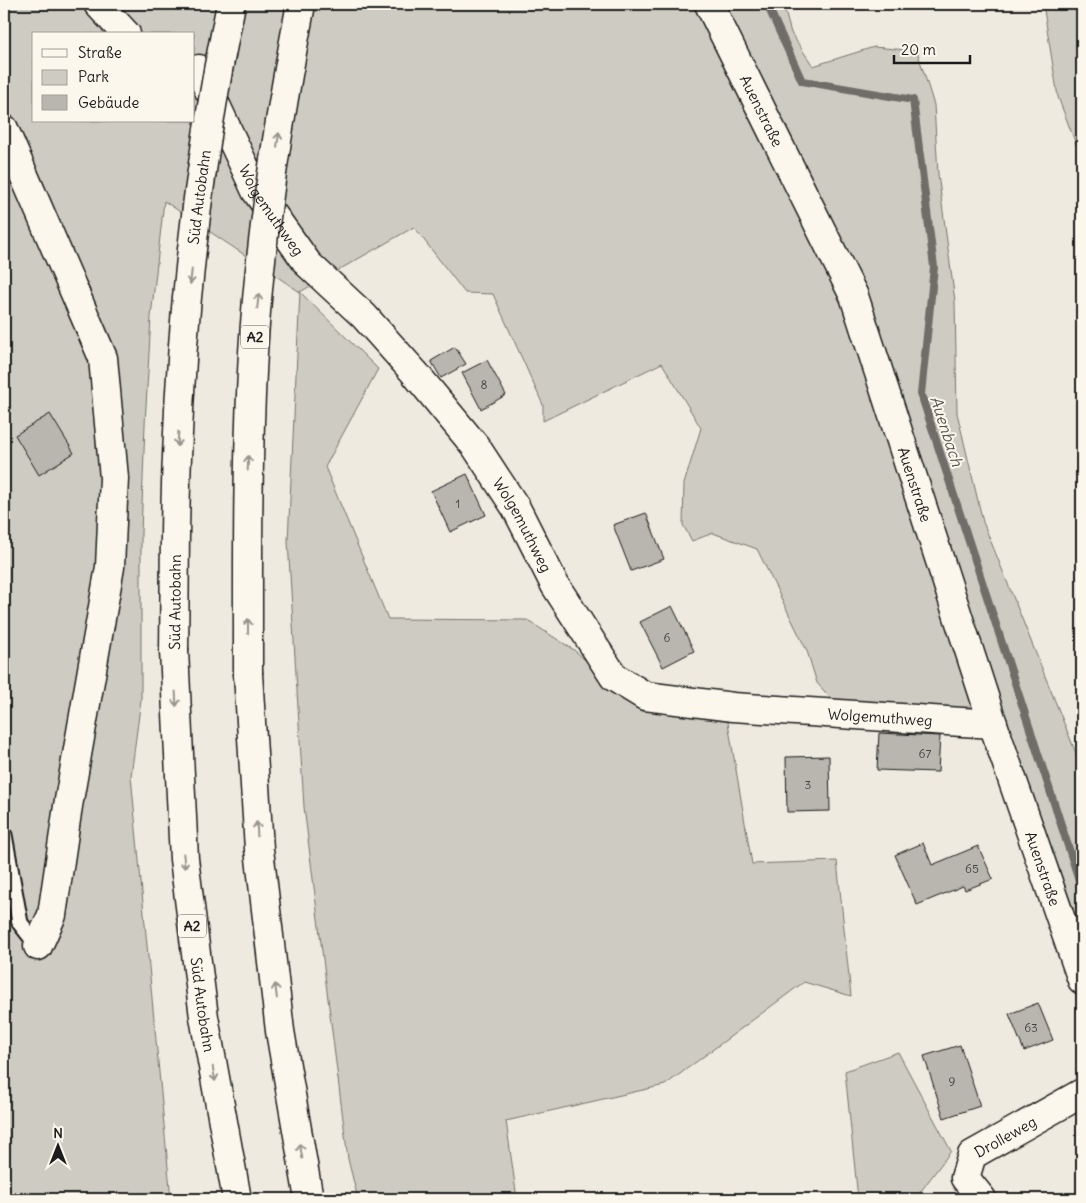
<svg xmlns="http://www.w3.org/2000/svg" width="1086" height="1203" viewBox="0 0 1086 1203" font-family="Delius,sans-serif">
	<style>
		.green { fill: #ceccc2; stroke: #75746f; fill-rule: evenodd }
		.lines { fill: none; stroke-linecap: round; stroke-linejoin: round }
		.stream { stroke: #6f6d69; stroke-width: 8 }
		.building { fill: #b9b6af; stroke: #1c1c1c }
		.lane-casing { stroke: #1c1c1c; stroke-width: 19 }
		.street-casing { stroke: #1c1c1c; stroke-width: 31 }
		.secondary-casing { stroke: #1c1c1c; stroke-width: 31 }
		.highway-casing { stroke: #1c1c1c; stroke-width: 31 }
		.lane { stroke: #fbf7ec; stroke-width: 15 }
		.street { stroke: #fbf7ec; stroke-width: 28 }
		.secondary { stroke: #fbf7ec; stroke-width: 28 }
		.highway { stroke: #fbf7ec; stroke-width: 28 }
		.highway-bridge-casing { stroke: #1c1c1c; stroke-width: 31; stroke-linecap: butt }
		.highway-bridge { stroke: #fbf7ec; stroke-width: 28 }
		.oneway { stroke: #97948e }
		.labels { text-anchor: middle; dominant-baseline: central; stroke-width: 4; stroke-linejoin: round; paint-order: stroke }
		.number-label { font-size: 12px; fill: #434241 }
		.shield { fill: #fbf7ec; stroke: #5f5e5a; stroke-width: 1 }
		.shield-label { font-size: 14px; font-weight: bold; fill: #1c1c1c }
		.street-label { font-size: 15px; fill: #1c1c1c; stroke: #fbf7ec }
		.water-label { font-size: 16px; font-style: italic; fill: #5a5956; stroke: #fbf7ec }
	</style>
	<rect width="100%" height="100%" fill="#eeeadf"/>
	<filter id="ink" filterUnits="userSpaceOnUse"><feTurbulence type="fractalNoise" baseFrequency=".02" numOctaves="2"/><feDisplacementMap in="SourceGraphic" scale="10" xChannelSelector="R" yChannelSelector="G"/><feConvolveMatrix kernelMatrix="1 2 1 2 8 2 1 2 1" color-interpolation-filters="sRGB"/></filter>
	<g filter="url(#ink)">
		<path class="green" d="M4 4H783L791 33 813 66 874 47 917 51 934 105 938 174 955 301 957 413 983 522 1082 768V943L1001 703 947 710 835 703 817 683 807 651 757 549 713 533 692 541 683 525 684 484 701 428 662 363 543 421V405L493 294 465 293 414 227 300 292 378 369 325 467 388 619 527 620 574 650 625 696 724 699 752 864 837 861 851 996 804 982 665 1085 506 1121 517 1199H358L348 1159 304 807 288 541 300 292 164 201 151 317 145 424 141 533V699L131 776 171 1199H4ZM34 34H194V121H34Z
			M1043 4H1082V160L1058 97Z
			M898 1052 951 1151 915 1199H858L845 1071Z"/>
		<g class="lines">
			<path class="stream" d="M767 4 802 81 913 100 934 267 921 394 1082 889"/>
		</g>
		<path class="building" d="M455 347 466 364 441 378 431 361Z
			M487 360 506 395 481 409 462 373Z
			M50 414 74 453 39 475 15 435Z
			M467 474 486 515 450 532 431 491Z
			M646 513 664 559 631 571 613 525Z
			M672 606 694 651 663 667 640 622Z
			M879 733 940 736 938 772 877 770Z
			M829 756 830 811 787 812 786 757Z
			M923 843 932 865 978 846 993 879 965 890 963 886 917 905 895 855Z
			M1038 1003 1053 1040 1024 1051 1009 1014Z
			M960 1045 980 1106 944 1118 924 1056Z"/>
		<g class="lines">
			<g class="lane-casing">
				<path id="lane" d="M4 835 20 923 38 946"/>
			</g>
			<g class="street-casing">
				<g id="street">
					<path d="M98 4 126 34"/>
					<path id="s1" d="M199 69 256 191 308 264 364 316 414 372 476 447 516 508 555 585 614 677 645 696 733 707 993 724"/>
					<path d="M4 129 103 358 114 478 110 567 68 806 52 915 38 946"/>
					<path id="s2" d="M982 1199 965 1178 972 1155 1082 1093"/>
				</g>
			</g>
			<g class="secondary-casing">
				<g id="secondary">
					<path id="s3" d="M709 4 854 296 993 724 1082 980"/>
				</g>
			</g>
			<g class="highway-casing">
				<g id="highway">
					<path id="s4" d="M174 650 184 859 204 1017 237 1199"/>
					<path d="M248 674 259 849 280 1031 309 1199"/>
				</g>
			</g>
			<use href="#lane" class="lane"/>
			<use href="#street" class="street"/>
			<use href="#secondary" class="secondary"/>
			<use href="#highway" class="highway"/>
			<g class="highway-bridge-casing">
				<g id="highway-bridge">
					<path id="s5" d="M174 650C175 586 174 522 177 457 182 306 200 152 231 4"/>
					<path d="M248 674C248 567 247 460 253 353 260 236 279 119 301 4"/>
				</g>
			</g>
			<use href="#highway-bridge" class="highway-bridge"/>
		</g>
		<defs><path id="oneway-shaft" d="M-6 0H5M1.5-3L5.5 0L1.5 3" fill="none" stroke-width="1.6" stroke-linecap="round" stroke-linejoin="round" transform="scale(1.25)"/></defs>
		<g class="oneway">
			<use href="#oneway-shaft" transform="translate(278 140) rotate(-82)"/>
			<use href="#oneway-shaft" transform="translate(191 277) rotate(96)"/>
			<use href="#oneway-shaft" transform="translate(258 301) rotate(-84)"/>
			<use href="#oneway-shaft" transform="translate(178 439) rotate(93)"/>
			<use href="#oneway-shaft" transform="translate(248 463) rotate(-88)"/>
			<use href="#oneway-shaft" transform="translate(248 626) rotate(-90)"/>
			<use href="#oneway-shaft" transform="translate(176 699) rotate(87)"/>
			<use href="#oneway-shaft" transform="translate(257 829) rotate(-93)"/>
			<use href="#oneway-shaft" transform="translate(184 861) rotate(85)"/>
			<use href="#oneway-shaft" transform="translate(276 991) rotate(-97)"/>
			<use href="#oneway-shaft" transform="translate(214 1074) rotate(80)"/>
			<use href="#oneway-shaft" transform="translate(301 1151) rotate(-100)"/>
		</g>
	</g>
	<g class="labels">
		<g class="number-label">
			<text x="484" y="384">8</text>
			<text x="458" y="503">1</text>
			<text x="667" y="637">6</text>
			<text x="925" y="753">67</text>
			<text x="808" y="784">3</text>
			<text x="972" y="868">65</text>
			<text x="1031" y="1027">63</text>
			<text x="952" y="1081">9</text>
		</g>
		<g class="shield">
			<rect x="241" y="325.5" width="28" height="23" rx="4"/>
			<rect x="178" y="914.5" width="28" height="23" rx="4"/>
		</g>
		<g class="shield-label">
			<text x="255" y="337">A2</text>
			<text x="192" y="926">A2</text>
		</g>
		<g class="street-label">
			<text stroke="none"><textPath href="#s3" startOffset="119">Auenstraße</textPath></text>
			<text stroke="none"><textPath href="#s5" startOffset="454">Süd Autobahn</textPath></text>
			<text stroke="none"><textPath href="#s1" startOffset="159">Wolgemuthweg</textPath></text>
			<text stroke="none"><textPath href="#s3" startOffset="524">Auenstraße</textPath></text>
			<text stroke="none"><textPath href="#s1" startOffset="564">Wolgemuthweg</textPath></text>
			<text stroke="none"><textPath href="#s5" startOffset="48">Süd Autobahn</textPath></text>
			<text stroke="none"><textPath href="#s1" startOffset="1014">Wolgemuthweg</textPath></text>
			<text stroke="none"><textPath href="#s3" startOffset="929">Auenstraße</textPath></text>
			<text stroke="none"><textPath href="#s4" startOffset="356">Süd Autobahn</textPath></text>
			<text stroke="none"><textPath href="#s2" startOffset="89">Drolleweg</textPath></text>
		</g>
		<g class="water-label">
			<text transform="translate(947 431) rotate(72)">Auenbach</text>
		</g>
	</g>
	<rect width="1086" height="1203" fill="none" stroke="#fbf7ec" stroke-width="20"/>
	<rect x="10" y="10" width="1066" height="1183" fill="none" stroke="#1c1c1c" stroke-width="2" filter="url(#ink)"/>
	<rect x="32" y="32" width="162" height="90" fill="#fbf7ec" stroke="#a29f99"/>
	<rect x="42" y="49" width="25" height="8" fill="#fbf7ec" stroke="#a29f99"/>
	<text x="78" y="58" font-size="15" fill="#1c1c1c">Straße</text>
	<rect x="42" y="70" width="25" height="15" fill="#ceccc2" stroke="#a29f99"/>
	<text x="78" y="82" font-size="15" fill="#1c1c1c">Park</text>
	<rect x="42" y="95" width="25" height="15" fill="#b9b6af" stroke="#a29f99"/>
	<text x="78" y="108" font-size="15" fill="#1c1c1c">Gebäude</text>
	<g transform="translate(58 1146)" stroke="#fbf7ec" stroke-width="4" paint-order="stroke">
	<path d="M0-4L9 19L0 12L-9 19Z" fill="#1c1c1c"/>
	<text y="-8" font-size="14" font-weight="bold" text-anchor="middle" fill="#1c1c1c">N</text>
	</g>
	<path d="M894 55v8h76v-8" fill="none" stroke="#1c1c1c" stroke-width="2.5"/>
	<text x="901" y="55" font-size="15" fill="#1c1c1c" stroke="#fbf7ec" stroke-width="4" paint-order="stroke">20 m</text>
</svg>
